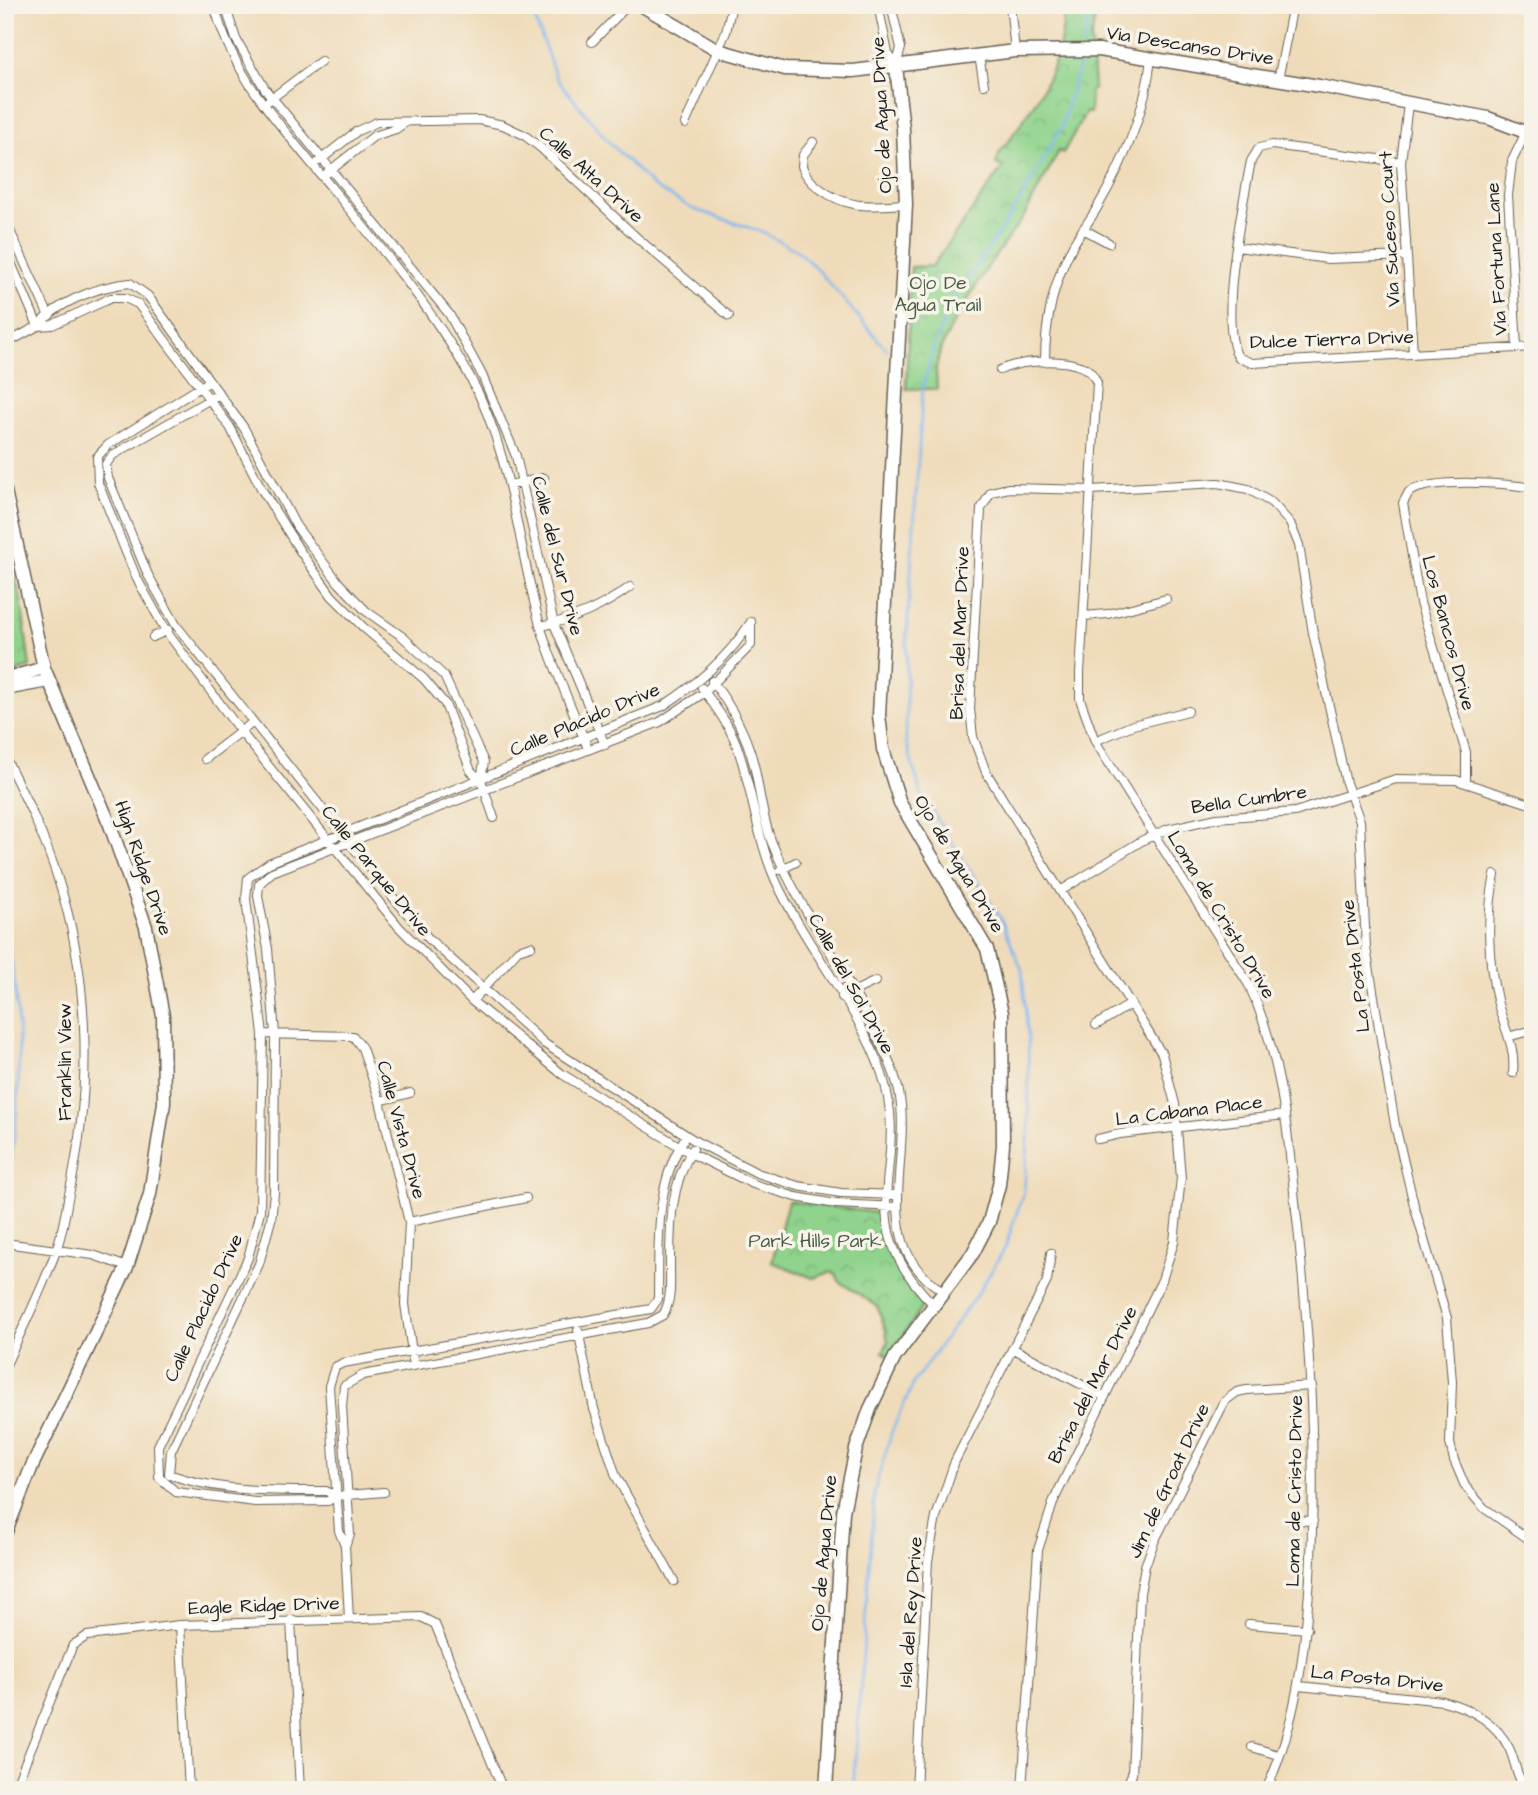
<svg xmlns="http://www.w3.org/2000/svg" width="1538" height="1795" viewBox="0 0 1538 1795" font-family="'Architects Daughter',sans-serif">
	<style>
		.park { fill: url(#park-crowns); stroke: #567854; stroke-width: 2 }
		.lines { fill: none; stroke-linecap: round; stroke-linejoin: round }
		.stream { stroke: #81b7f0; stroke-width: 2.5 }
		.street-casing { stroke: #665f53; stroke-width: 10 }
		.secondary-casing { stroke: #665f53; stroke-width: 15 }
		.street { stroke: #fff; stroke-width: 8 }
		.secondary { stroke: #fff; stroke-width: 12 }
		.labels { text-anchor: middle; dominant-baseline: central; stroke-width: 7; stroke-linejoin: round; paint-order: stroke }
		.street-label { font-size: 19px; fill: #1c1c1c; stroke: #f7f3e8 }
		.park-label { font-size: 19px; fill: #455c43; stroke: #f7f3e8 }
	</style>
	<defs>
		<pattern id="park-crowns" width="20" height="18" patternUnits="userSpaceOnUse" patternTransform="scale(1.75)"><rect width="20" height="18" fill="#90d38c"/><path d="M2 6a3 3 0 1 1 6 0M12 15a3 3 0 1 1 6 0" fill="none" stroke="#7cb578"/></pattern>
	</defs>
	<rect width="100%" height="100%" fill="#f7f3e8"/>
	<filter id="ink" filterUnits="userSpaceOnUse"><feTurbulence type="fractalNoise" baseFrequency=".0143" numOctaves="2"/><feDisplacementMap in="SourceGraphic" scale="14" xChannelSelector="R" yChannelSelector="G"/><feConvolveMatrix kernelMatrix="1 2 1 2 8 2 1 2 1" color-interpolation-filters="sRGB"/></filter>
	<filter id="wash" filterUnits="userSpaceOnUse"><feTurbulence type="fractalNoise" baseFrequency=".00686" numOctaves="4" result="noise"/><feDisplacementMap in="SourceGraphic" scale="28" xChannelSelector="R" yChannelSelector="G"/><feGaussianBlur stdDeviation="1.57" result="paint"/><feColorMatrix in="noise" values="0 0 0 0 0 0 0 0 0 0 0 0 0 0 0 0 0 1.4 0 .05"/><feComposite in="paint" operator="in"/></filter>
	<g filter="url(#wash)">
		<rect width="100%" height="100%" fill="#efdbb9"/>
		<path class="park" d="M1064 5H1098L1091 38 1094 89 1091 90 1090 113 1086 112 1063 153 1059 151 1023 218 990 263 953 324 941 348 936 368 937 389H906L911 267 932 266 1003 167 996 164 1000 152C1034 108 1065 63 1064 5Z
			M5 545 21 599 30 667 5 675Z
			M788 1201 877 1213 891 1257 923 1306 889 1356 883 1352 888 1342 886 1331 877 1306 840 1282 836 1274 831 1272 813 1278 772 1262Z"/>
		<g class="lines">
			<path class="stream" d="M530 5 556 78 609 142 654 187 693 209 762 232 796 250 816 268 887 350
				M1083 47 1091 5
				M5 928C25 1018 22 1105 5 1195
				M853 1790 875 1488 892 1431 914 1382 980 1290 1005 1248 1024 1191 1029 1129 1028 1039 1022 970 1001 919 921 794 906 742 907 632 923 386 935 342 951 304 1019 202 1061 128 1082 53"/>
		</g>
	</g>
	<g filter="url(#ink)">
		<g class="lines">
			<g class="street-casing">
				<path id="street" d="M214 5C232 74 273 116 316 169 371 236 428 301 470 377 512 453 517 543 540 625 552 665 571 705 586 744
					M225 5 236 39 265 89 449 314 482 375 516 456 554 624 605 745
					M878 5 888 53 896 66
					M891 5 901 48 896 66
					M1010 5 1015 51
					M592 42 628 5
					M979 56 984 85
					M1278 80 1293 5
					M268 101 321 61
					M1408 104 1401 162 1413 353
					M685 124 726 32 732 5
					M813 142 803 155 802 166C805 176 811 182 819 188 848 210 871 206 906 204
					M319 161 357 131 377 122 479 120 503 125 524 135 541 148 636 237 729 316
					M1401 162 1272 145 1259 148 1251 161C1243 203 1218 322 1238 357L1252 363 1533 347
					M327 173 374 136 396 129 406 122
					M5 220 49 316
					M1083 229 1109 243
					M1237 247 1328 259 1407 256
					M5 249 38 326
					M38 326C57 302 99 286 130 283L148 296 244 428 296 526 339 583 366 611 403 637 444 676 484 762 481 780 494 818
					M5 344 38 326 52 325 111 298H125L138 304 230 427 262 490 300 551 332 596 363 627 424 679 445 704 471 771 481 780
					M1517 347 1508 195 1512 161 1526 132
					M1045 362C1045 324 1053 284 1071 249 1078 235 1089 222 1097 208 1124 162 1145 113 1151 59
					M1000 370C1023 360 1060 358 1083 367 1091 370 1094 377 1097 383L1080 673V699L1095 741 1249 985C1285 1064 1288 1143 1298 1228 1310 1346 1317 1460 1310 1578 1305 1649 1297 1724 1266 1790
					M210 381 108 445 97 457 98 483 136 577 166 631 241 732 399 927 472 1001 562 1074 690 1153 753 1184 796 1197 836 1204 897 1207
					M219 394 113 455 106 464 108 478 148 575 176 625 392 896 429 939 545 1044 697 1142 757 1173 798 1186 841 1193 897 1195
					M509 485 544 478
					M1084 616 1108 614 1166 599
					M541 626C575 619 601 608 630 587
					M153 637 168 630
					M712 681C732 707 746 733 754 765 760 791 762 818 772 843 798 906 840 963 871 1024 882 1046 894 1068 899 1092 913 1160 867 1248 945 1292
					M702 688C716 708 732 728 739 752 753 794 757 838 775 879 804 944 859 1007 882 1074 913 1169 845 1218 935 1306
					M1095 741 1133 725 1188 711
					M5 757C25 797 45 837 58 879 91 981 92 1094 68 1199 65 1216 62 1234 56 1251 42 1290 22 1329 5 1367
					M205 759 252 723
					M1466 782V752L1420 603 1403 503 1409 492C1433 478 1505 483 1533 488
					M780 870 796 862
					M1495 875C1486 915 1488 961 1497 1000 1503 1027 1516 1045 1513 1073
					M1062 890 1143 840 1168 829 1217 818 1295 812 1396 779 1456 780 1533 805
					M842 997 876 981
					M472 1001 518 950 531 946
					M1096 1025 1131 1004
					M263 1034 353 1036 362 1048 380 1101 409 1222 405 1304 414 1366
					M1511 1036 1533 1030
					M380 1101 410 1093
					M1098 1139 1120 1134 1285 1115
					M409 1222 526 1198
					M5 1243 93 1255 127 1267
					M578 1330 594 1409 616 1476 674 1581
					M1014 1349 1105 1397
					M384 1492 336 1496 328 1501 255 1502 176 1492 159 1477 158 1446 248 1258 260 1211 263 1034 246 899 248 878 269 863 663 706C698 683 728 658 751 622
					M336 1496 326 1491C275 1491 217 1492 169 1474L171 1451 259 1264 271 1220 274 1193 275 1034 268 949 258 896 259 884 272 872 660 722 705 692 751 645V622
					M1291 1520 1313 1521
					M345 1546 350 1535 342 1406 344 1386 363 1375 648 1323 663 1315C672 1300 670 1284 670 1267 670 1226 670 1185 693 1149
					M349 1618 345 1546 339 1531 329 1386 335 1367 343 1363 651 1309 658 1299C659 1247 654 1188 683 1141
					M291 1620 300 1790
					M1249 1624 1307 1629
					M180 1625 189 1790
					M1299 1686 1443 1701C1470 1708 1496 1722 1509 1748 1517 1764 1515 1783 1533 1790
					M1252 1747 1278 1755
					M14 1790 73 1645 87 1636 180 1625 421 1617 435 1624 503 1790
					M916 1790 928 1561 936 1517 955 1461 1047 1281 1051 1253
					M1022 1790 1038 1550 1054 1500 1162 1280 1174 1242 1181 1178 1175 1104 1162 1054 986 772 973 737 970 709 981 509 991 492 1009 488 1091 490 1218 483 1248 489 1272 503 1290 523 1299 545 1313 633 1346 783 1360 821 1366 948 1395 1125 1414 1205 1447 1318 1452 1382 1450 1443 1454 1460 1465 1486 1484 1508 1533 1542
					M1125 1790 1132 1774 1140 1593 1145 1566 1154 1542 1225 1401 1237 1392 1247 1390 1312 1386"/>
			</g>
			<g class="secondary-casing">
				<path id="secondary" d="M641 5 718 50 785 69 853 71 1015 51 1099 50 1319 86 1488 118 1533 135
					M5 491 44 668 110 825 146 927 163 1016 164 1103 150 1194 127 1267 32 1466 5 1534
					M5 679 44 668
					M5 689 48 681
					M826 1790 843 1512 856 1449 870 1409 895 1357 973 1253 989 1222 999 1185 1003 1145 1002 1013 987 949 900 803 883 749 879 715 906 204 903 129 896 66"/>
			</g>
			<use href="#street" class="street"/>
			<use href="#secondary" class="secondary"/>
		</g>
	</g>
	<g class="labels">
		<g class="street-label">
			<text transform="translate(1190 46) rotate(9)">Via Descanso Drive</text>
			<text transform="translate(882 115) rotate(-93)">Ojo de Agua Drive</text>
			<text transform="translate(591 175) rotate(42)">Calle Alta Drive</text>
			<text transform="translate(1390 229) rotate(-93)">Via Suceso Court</text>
			<text transform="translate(1497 259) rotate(-93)">Via Fortuna Lane</text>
			<text transform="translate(1332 340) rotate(-2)">Dulce Tierra Drive</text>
			<text transform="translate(557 556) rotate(76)">Calle del Sur Drive</text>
			<text transform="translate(960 633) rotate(-88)">Brisa del Mar Drive</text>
			<text transform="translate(1448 633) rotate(75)">Los Bancos Drive</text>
			<text transform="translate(585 720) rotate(-23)">Calle Placido Drive</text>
			<text transform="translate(1249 800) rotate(-8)">Bella Cumbre</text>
			<text transform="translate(959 864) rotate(59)">Ojo de Agua Drive</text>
			<text transform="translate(143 868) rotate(71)">High Ridge Drive</text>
			<text transform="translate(376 871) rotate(51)">Calle Parque Drive</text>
			<text transform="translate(1221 915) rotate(59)">Loma de Cristo Drive</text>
			<text transform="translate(1356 966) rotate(-97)">La Posta Drive</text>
			<text transform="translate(851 984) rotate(61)">Calle del Sol Drive</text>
			<text transform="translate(65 1062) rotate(-90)">Franklin View</text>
			<text transform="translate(1189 1111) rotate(-7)">La Cabana Place</text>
			<text transform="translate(401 1130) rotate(75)">Calle Vista Drive</text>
			<text transform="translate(204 1308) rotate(-65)">Calle Placido Drive</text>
			<text transform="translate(1093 1385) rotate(-63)">Brisa del Mar Drive</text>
			<text transform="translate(1169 1481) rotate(-65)">Jim de Groat Drive</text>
			<text transform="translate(1295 1491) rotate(-89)">Loma de Cristo Drive</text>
			<text transform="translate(824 1553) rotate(-85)">Ojo de Agua Drive</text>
			<text transform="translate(264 1606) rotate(-2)">Eagle Ridge Drive</text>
			<text transform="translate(911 1612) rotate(-86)">Isla del Rey Drive</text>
			<text transform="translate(1377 1679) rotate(6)">La Posta Drive</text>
		</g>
		<g class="park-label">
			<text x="938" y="283">Ojo De<tspan x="938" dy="22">Agua Trail</tspan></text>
			<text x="815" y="1241">Park Hills Park</text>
		</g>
	</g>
	<rect width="1538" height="1795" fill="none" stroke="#f7f3e8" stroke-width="28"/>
</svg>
